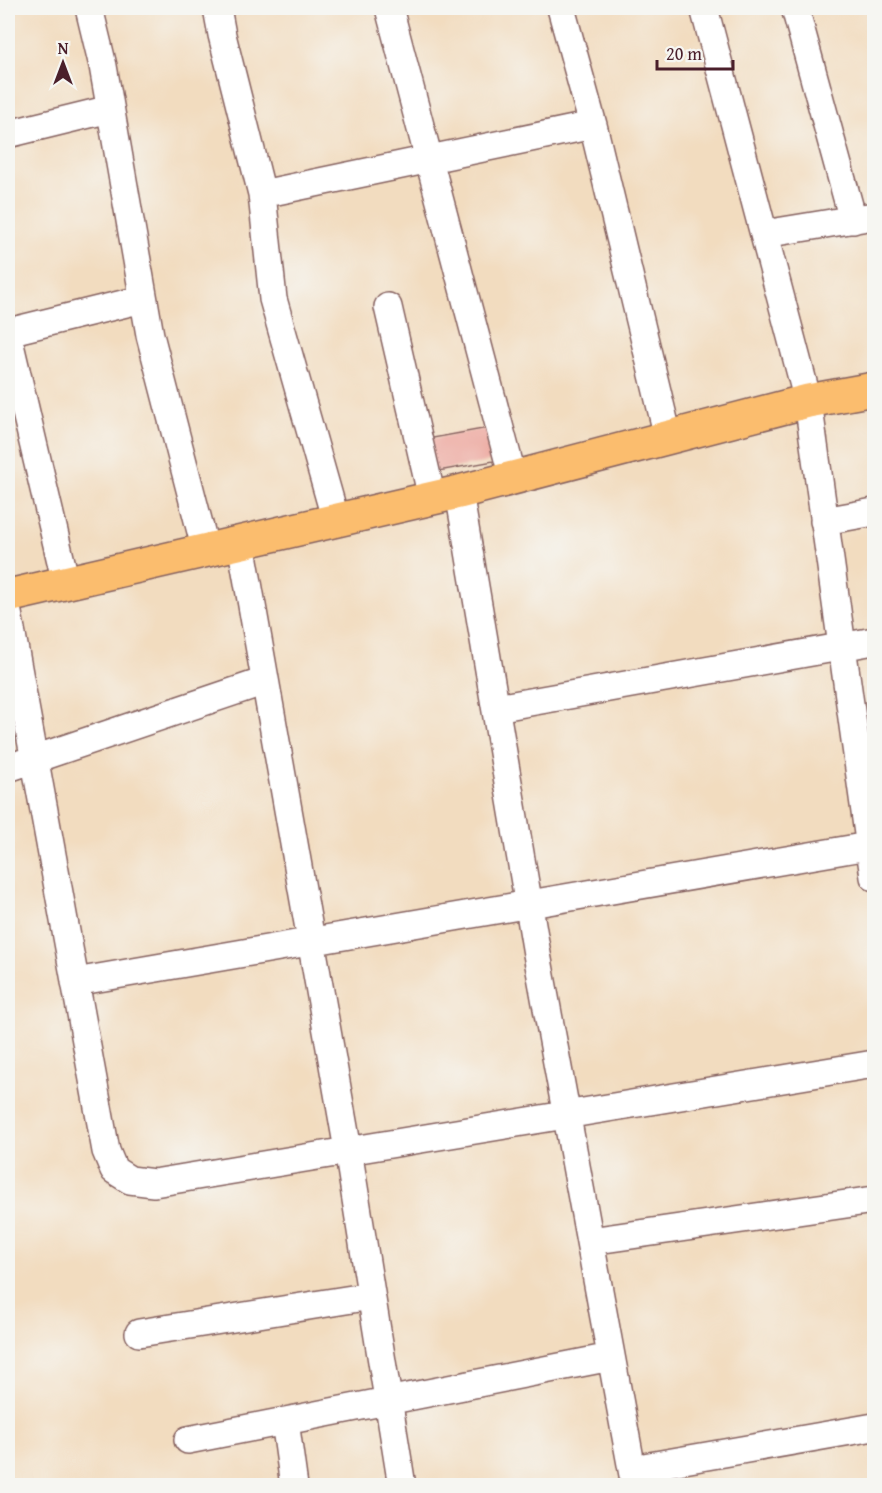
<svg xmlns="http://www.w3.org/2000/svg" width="882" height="1493" viewBox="0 0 882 1493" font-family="'Gentium Book Plus',serif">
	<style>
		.building { fill: #eca39a }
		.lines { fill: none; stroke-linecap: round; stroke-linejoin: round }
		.minor-casing { stroke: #85615f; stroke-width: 30 }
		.major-casing { stroke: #85615f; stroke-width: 36 }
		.minor { stroke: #fff; stroke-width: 27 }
		.major { stroke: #fbbd6e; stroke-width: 33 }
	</style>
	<rect width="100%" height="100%" fill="#f6f6f2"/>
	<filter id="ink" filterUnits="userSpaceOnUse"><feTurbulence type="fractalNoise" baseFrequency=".0167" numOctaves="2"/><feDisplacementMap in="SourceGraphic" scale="12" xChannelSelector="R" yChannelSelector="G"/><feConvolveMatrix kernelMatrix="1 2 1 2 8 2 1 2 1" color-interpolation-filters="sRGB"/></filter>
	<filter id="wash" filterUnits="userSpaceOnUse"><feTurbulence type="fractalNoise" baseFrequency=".008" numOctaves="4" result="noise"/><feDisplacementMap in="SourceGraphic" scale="24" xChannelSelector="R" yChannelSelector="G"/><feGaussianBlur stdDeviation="1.35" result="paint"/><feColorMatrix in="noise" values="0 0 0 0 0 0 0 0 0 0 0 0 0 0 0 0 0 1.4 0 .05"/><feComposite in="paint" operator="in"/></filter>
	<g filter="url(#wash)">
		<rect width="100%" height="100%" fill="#f2dcbf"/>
		<g id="blocks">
			<path class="building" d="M488 428 494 461 433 472 427 439Z"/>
		</g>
	</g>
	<g filter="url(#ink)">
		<use href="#blocks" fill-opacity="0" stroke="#85615f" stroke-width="1.5"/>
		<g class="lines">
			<g class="minor-casing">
				<path id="minor" d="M89 8 103 66 150 335 206 551
					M217 8 222 35 262 194 273 299 336 521
					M389 8 513 478
					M561 8 593 125 668 437
					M704 8 808 401 874 877
					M795 8 853 220
					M8 134 110 109
					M262 194 593 125
					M764 234 874 216
					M388 307 432 498
					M8 332 143 299
					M8 336 66 583
					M459 492 537 954 635 1486
					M824 521 874 512
					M241 543 348 1150 402 1486
					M8 613 106 1151 114 1170 130 1180 154 1183 874 1064
					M496 708 874 641
					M8 768 265 681
					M75 982 874 845
					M590 1241 874 1200
					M139 1333 371 1296
					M285 1421 294 1486
					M188 1440 611 1357
					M632 1469 874 1427"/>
			</g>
			<g class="major-casing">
				<path id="major" d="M8 596 459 492 808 401 874 389"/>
			</g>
			<use href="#minor" class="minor"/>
			<use href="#major" class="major"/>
		</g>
	</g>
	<rect width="882" height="1493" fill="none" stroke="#f6f6f2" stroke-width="30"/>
	<g transform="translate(63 63)" stroke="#f6f6f2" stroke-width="4.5" paint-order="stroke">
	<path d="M0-4.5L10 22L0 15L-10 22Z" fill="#4a1f2b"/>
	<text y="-9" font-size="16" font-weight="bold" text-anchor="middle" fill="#4a1f2b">N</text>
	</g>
	<path d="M657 60v9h76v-9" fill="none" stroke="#4a1f2b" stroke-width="3"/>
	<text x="666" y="60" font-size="18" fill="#4a1f2b" stroke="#f6f6f2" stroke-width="4.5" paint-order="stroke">20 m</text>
</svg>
